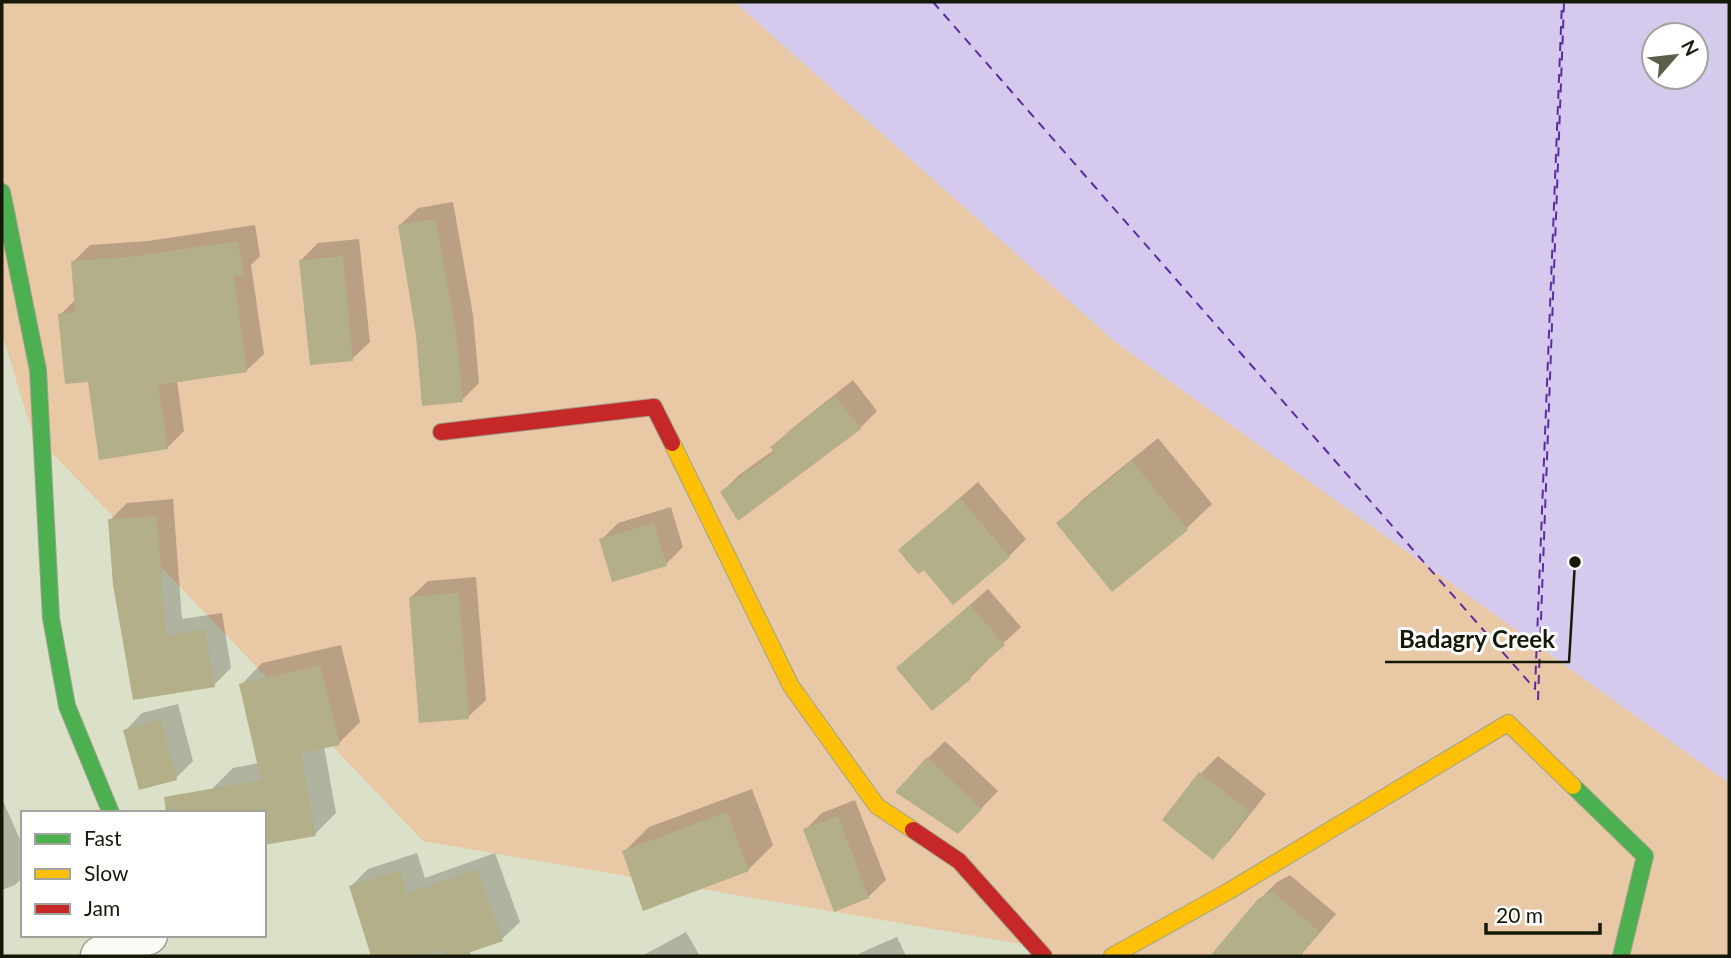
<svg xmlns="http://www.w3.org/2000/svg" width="1731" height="958" viewBox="0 0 1731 958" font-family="Lato,sans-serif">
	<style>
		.green { fill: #e8c8a5 }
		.water { fill: #d5caee; fill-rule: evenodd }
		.shadow { fill: #0003 }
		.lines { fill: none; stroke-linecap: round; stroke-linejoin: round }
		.ferry { stroke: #5c2ca0; stroke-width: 2; stroke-dasharray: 9 7; stroke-linecap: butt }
		.building { fill: #b2af89 }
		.street-casing { stroke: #9da18e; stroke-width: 41 }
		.fast-casing { stroke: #9da18e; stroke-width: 18 }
		.slow-casing { stroke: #9da18e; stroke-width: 18 }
		.jam-casing { stroke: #9da18e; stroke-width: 18 }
		.street { stroke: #fafaf7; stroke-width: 38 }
		.fast { stroke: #4caf50; stroke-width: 16 }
		.slow { stroke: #ffc107; stroke-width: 16 }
		.jam { stroke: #c62828; stroke-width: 16 }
		.leader { fill: none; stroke: #161908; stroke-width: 2.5 }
		.callout-dot { fill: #161908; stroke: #fff; stroke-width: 2.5 }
		.callout-label { font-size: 24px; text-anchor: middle; font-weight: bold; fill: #161908; stroke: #fff; stroke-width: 6; stroke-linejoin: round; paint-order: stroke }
	</style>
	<rect width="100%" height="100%" fill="#dbe0c8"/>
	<path class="green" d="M2 2H735L1114 341 1729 783V956H1051L1039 947 423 841 32 432 2 334Z"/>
	<path class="water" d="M735 2H1729V783L1114 341ZM1654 35H1696V77H1654Z"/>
	<path class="shadow" d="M453 202 473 315 479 383 462 400 418 334 400 225 418 208Z
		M255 225 260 256 251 265 264 354 246 371 177 380 184 431 167 448 90 380 60 315 76 299 73 262 90 245 148 241Z
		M359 239 370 342 352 359 301 260 318 243Z
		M853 380 877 411 860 428 722 492 739 475 775 449 773 447 790 430Z
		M1158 438 1212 504 1187 528 1112 590 1058 524 1083 499Z
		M978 482 1026 539 1009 556 900 550Z
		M173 499 182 619 222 613 231 668 214 685 134 698 110 520 127 503Z
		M671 507 683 547 666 564 601 540 618 523Z
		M476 577 486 700 468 717 410 598 428 581Z
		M988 589 1021 627 986 659 987 661 970 678 898 668Z
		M341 645 360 722 339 743 324 746 336 813 315 834 212 789 233 768 259 763 241 685 262 663Z
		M178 704 193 761 176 778 125 731 142 713Z
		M945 741 998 791 975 815 928 758Z
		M1218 756 1266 794 1230 840 1213 857 1165 820 1201 773Z
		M752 789 773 845 748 870 624 852 649 827Z
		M2 799 23 846V877L15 885 2 890Z
		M855 800 886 880 868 897 805 830 822 813Z
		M417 853 425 878 495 853 520 922 502 939 469 951 472 956H373L351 886 368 869Z
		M1290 875 1336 914 1300 956H1236L1222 945 1259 900 1277 882Z
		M686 932 700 956H642Z
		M897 937 906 956H857L860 953Z"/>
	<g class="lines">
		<path class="ferry" d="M933 2 1535 689 1562 2
			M1538 700 1564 2"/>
	</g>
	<path class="building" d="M436 219 456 333 463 402 422 406 416 335 398 225Z
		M238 241 244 275 234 276 247 372 158 385 168 449 99 460 88 382 65 384 58 314 75 312 71 261 129 257Z
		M343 256 353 361 310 365 299 260Z
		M835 396 861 429 738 521 720 492 775 452 770 447Z
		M1132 461 1188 530 1112 592 1056 523Z
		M960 498 1010 557 953 605 924 570 918 574 898 550Z
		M157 516 166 636 205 629 215 687 133 700 113 585 108 519Z
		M654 523 667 566 612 582 599 539Z
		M459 593 469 719 419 723 409 597Z
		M970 605 1005 645 969 676 971 679 932 711 896 668Z
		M320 665 340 745 301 753 316 836 264 845V813H166L164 797 261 780 239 684Z
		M161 720 177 780 139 790 123 730Z
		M927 757 982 809 958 834 895 792Z
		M1199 772 1250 812 1213 860 1162 820Z
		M727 812 749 871 643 911 622 851Z
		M838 816 869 898 834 912 803 829Z
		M478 869 503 941 459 956H445L442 949 419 956H371L349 886 400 870 407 894Z
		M1272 891 1320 932 1299 956H1210L1258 899Z"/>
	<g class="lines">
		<g class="street-casing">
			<path id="street" d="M100 956 148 935"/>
		</g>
		<g class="fast-casing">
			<path id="fast" d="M2 192 38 370 51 618 67 706 111 813
				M1573 786 1645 856 1621 956"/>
		</g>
		<g class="slow-casing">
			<path id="slow" d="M672 443 791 686 877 806 913 830
				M1112 956 1229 891 1508 723 1573 786"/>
		</g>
		<g class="jam-casing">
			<path id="jam" d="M441 432 654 407 672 443
				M913 830 959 861 1044 956"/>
		</g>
		<use href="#street" class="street"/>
		<use href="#fast" class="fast"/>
		<use href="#slow" class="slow"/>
		<use href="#jam" class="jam"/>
	</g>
	<path class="leader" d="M1575 562L1569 662H1385"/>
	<circle class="callout-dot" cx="1575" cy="562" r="7"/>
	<g class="callout-label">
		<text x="1477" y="648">Badagry Creek</text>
	</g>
	<rect width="1731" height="958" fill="none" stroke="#161908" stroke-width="7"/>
	<rect x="21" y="811" width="245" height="126" fill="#ffffff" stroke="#a2a39c" stroke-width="2"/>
	<rect x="35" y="834" width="35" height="10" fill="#4caf50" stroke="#a2a39c" stroke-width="2"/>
	<text x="84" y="846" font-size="21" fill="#161908">Fast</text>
	<rect x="35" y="869" width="35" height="10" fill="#ffc107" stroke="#a2a39c" stroke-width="2"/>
	<text x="84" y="881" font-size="21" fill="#161908">Slow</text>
	<rect x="35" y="904" width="35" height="10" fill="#c62828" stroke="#a2a39c" stroke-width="2"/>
	<text x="84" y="916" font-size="21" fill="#161908">Jam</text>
	<g transform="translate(1675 56) rotate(62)"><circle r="33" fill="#ffffff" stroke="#a2a39c" stroke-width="2"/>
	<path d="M0-5L12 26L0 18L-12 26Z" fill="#5b5f4b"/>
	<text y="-10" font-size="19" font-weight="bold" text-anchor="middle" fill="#161908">N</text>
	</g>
	<path d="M1486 923v10h114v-10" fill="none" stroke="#161908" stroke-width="3.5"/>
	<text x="1496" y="923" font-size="21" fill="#161908" stroke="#ffffff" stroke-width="5" paint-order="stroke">20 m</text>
</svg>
